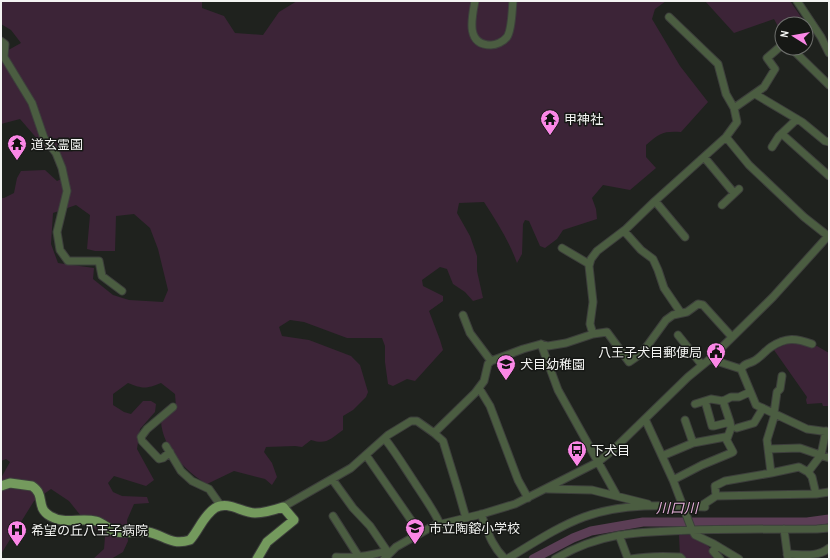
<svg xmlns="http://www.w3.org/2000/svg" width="830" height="560" viewBox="0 0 830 560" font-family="'Archivo Narrow','Noto Sans JP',sans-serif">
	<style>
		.green { fill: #3c2437; fill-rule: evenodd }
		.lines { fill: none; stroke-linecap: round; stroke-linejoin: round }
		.river { stroke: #5b3e55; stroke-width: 9 }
		.minor-casing { stroke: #3d3f3c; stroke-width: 9 }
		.major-casing { stroke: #3d3f3c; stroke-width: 11 }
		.minor { stroke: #4b5d41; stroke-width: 7 }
		.major { stroke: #749a5d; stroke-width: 9 }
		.labels { text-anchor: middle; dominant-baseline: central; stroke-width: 3; stroke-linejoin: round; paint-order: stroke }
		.poi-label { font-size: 13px; fill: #f3f4f2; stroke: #161815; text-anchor: start }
		.water-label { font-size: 14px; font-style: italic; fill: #e4afd9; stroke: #161815 }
	</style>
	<rect width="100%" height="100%" fill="#1f221e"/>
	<path class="green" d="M1 1H202V8L224 16 235 33 263 35 279 12 297 1H666L655 9 652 19 680 66 708 102 681 132C663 131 660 133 646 145V157L656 168 630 190 603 185 592 198 596 209 597 219 563 230 557 239 545 248 540 246 529 221 525 220 523 224 522 254 517 263C509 241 497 222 484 202L459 203 457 213 470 236 477 256V271L483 298 473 301 465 292 453 284 447 269 440 267 422 280 423 286 443 296V301L429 311 440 340 443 350 415 381 407 379 393 386 388 384 385 362V346L382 338H347L304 322 290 320 279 327 282 336 309 340 351 356 360 365 368 392 366 397 353 410 343 416V430C330 439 327 445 311 440L302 447 295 446 266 447 264 452 272 463 277 477 272 485 265 479 234 471 207 484C185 471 163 448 161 422L176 407 175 394 161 383C146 389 143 389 128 383L113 394V405L124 412 131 414 143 401H151L156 404 155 412 140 429 137 449 154 480 146 486 114 476 108 483 113 492 122 496 147 497 149 503 134 504 127 520 128 541 123 552 111 559H93L104 549 105 537 85 521 69 501 51 489 34 501 1 554V478L10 462 6 459 1 461V198H4L14 193 17 178 21 171 45 170 57 181 68 176 62 156 46 149 20 119 1 124V52L3 53 21 43 11 30 1 24ZM76 205 90 215 87 249 95 251H115L116 216 134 214 150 228 158 249 168 290 163 302 129 300 113 295 93 279 94 268 58 263 51 244 53 213Z
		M705 1H790L808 27 806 28V24H782V34L774 19 734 33Z
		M790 342 807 343 814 347 817 346 829 353V406H823L822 403 807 404 806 400 807 397 774 350Z
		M679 535H695L701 538 716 555 711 559H682L680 557Z"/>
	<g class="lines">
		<path class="river" d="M533 559 573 538 591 531 643 522H807L829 519"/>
		<g class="minor-casing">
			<path id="minor" d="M475 1C472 17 465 45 491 45 496 45 503 42 507 37 512 30 512 10 513 1
				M797 1 821 37 829 53
				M669 17 718 64 726 94 734 108
				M1 41 5 44 4 57 32 103 44 138 56 153 62 168 67 191 57 232 60 250 68 261H99L102 276 122 291
				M791 48 829 85
				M755 94 802 122 825 141 829 142
				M782 134 829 176
				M726 137 749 165 804 217 828 236
				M772 147 779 136 797 119
				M704 157 734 193
				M655 201 685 237
				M722 205 739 189
				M624 231 641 250 653 259 658 270 664 288 681 313
				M562 248 589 264
				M463 315 470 333 491 361
				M593 334 590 324 593 302 589 266 591 259 597 251 626 229 655 201 726 137 737 122 734 108 764 87 775 69 767 58 782 45
				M678 335 702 365
				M541 344 558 390 617 496
				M710 359 741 369 756 405 807 429 829 432
				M741 369C746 362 747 365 754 361 760 358 765 351 771 347 786 337 796 338 812 344
				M479 388 490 406 518 480 528 498
				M705 401 712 426H714L730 422 723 401
				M695 404 711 399 723 401 731 397H739L750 392
				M774 413 777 392 780 389 782 376
				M645 419 673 480 692 530 695 535 714 544 739 559
				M685 420 693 443
				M737 428 754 423 763 408
				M434 433 475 393 484 381 488 364 491 361 523 349 541 344 548 346 566 343 593 334 607 332 629 362 642 353 666 320 673 315 687 312 698 304 703 305 732 337
				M385 439C396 453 405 468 415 483 424 497 433 509 440 524
				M727 439 731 428 730 422
				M166 446 181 471 192 481 209 489 221 506
				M768 449 800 448 829 458
				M170 452 163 458 159 459 142 441 141 437 147 429 173 407
				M366 455 420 533
				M662 456 693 443 725 437 733 452 731 453 702 465 673 480
				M808 472 812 477 816 494
				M771 473 799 467 808 472 821 455 826 431
				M332 479 353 508 370 526 387 551
				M548 489 592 490 648 504
				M716 496 715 486 725 481 771 473 767 440 775 414
				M701 506 716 496 816 494 829 492
				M283 507 351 468 388 435 411 421H417L434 433 443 441 458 490 466 518
				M481 514C488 532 491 545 505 559
				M333 516 359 557
				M784 529 788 559
				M619 535 628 559
				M717 546 713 551 720 559
				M787 554C801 554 817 558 829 548
				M336 557C353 558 370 556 387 551L389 553
				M384 559 396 547 433 526 482 514 515 504 598 462 613 450 688 377 710 359 773 297 829 235
				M507 559C532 544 557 527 584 517 622 503 666 505 705 507
				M555 559C602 531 641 532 693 530 734 529 776 529 817 529L829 528
				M631 559C648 556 663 556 680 557L682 559"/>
		</g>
		<g class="major-casing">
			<path id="major" d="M1 486 10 483 32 486C46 495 35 507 50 516 65 525 80 517 96 521 104 523 110 531 117 532 126 534 139 531 148 532 164 535 171 546 190 540 199 530 203 516 215 508 228 500 242 513 255 513 264 513 274 510 283 507L294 520 267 542 257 559"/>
		</g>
		<use href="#minor" class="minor"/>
		<use href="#major" class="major"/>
	</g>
	<defs>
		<g id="temple-pin" transform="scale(1)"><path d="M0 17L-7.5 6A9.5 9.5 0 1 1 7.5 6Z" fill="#fa87e6" stroke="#161815"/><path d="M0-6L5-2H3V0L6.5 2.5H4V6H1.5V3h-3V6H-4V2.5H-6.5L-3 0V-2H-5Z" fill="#111"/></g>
		<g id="civic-pin" transform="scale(1)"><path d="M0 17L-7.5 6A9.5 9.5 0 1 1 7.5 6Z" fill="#fa87e6" stroke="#161815"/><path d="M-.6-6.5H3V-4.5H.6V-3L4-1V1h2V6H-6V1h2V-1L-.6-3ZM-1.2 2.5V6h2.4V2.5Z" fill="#111"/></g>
		<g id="school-pin" transform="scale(1)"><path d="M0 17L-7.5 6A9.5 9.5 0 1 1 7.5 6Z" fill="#fa87e6" stroke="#161815"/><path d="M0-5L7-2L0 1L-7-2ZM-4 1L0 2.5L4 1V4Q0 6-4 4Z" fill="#111"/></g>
		<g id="bus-pin" transform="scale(1)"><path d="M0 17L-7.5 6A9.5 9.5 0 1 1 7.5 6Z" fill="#fa87e6" stroke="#161815"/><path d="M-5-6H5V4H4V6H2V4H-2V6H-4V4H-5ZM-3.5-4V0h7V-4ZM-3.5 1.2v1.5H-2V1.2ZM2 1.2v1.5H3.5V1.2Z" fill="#111"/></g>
		<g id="hospital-pin" transform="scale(1)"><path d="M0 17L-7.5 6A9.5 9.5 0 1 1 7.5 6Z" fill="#fa87e6" stroke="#161815"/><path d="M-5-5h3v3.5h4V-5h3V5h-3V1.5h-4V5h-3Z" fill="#111"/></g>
	</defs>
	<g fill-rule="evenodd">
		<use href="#temple-pin" x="550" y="119"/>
		<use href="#temple-pin" x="17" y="144"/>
		<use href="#civic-pin" x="716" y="352"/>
		<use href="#school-pin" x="506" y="364"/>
		<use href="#bus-pin" x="577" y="450"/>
		<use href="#school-pin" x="415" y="528"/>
		<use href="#hospital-pin" x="17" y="530"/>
	</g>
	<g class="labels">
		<g class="poi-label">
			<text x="564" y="119">甲神社</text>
			<text x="31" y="144">道玄霊園</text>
			<text x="702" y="352" text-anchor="end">八王子犬目郵便局</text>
			<text x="520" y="364">犬目幼稚園</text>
			<text x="591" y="450">下犬目</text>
			<text x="429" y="528">市立陶鎔小学校</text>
			<text x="31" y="530">希望の丘八王子病院</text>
		</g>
		<g class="water-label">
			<text x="677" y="508">川口川</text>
		</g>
	</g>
	<rect width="830" height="560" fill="none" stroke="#f3f4f2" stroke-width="4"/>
	<g transform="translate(794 36) rotate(281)"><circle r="19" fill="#161815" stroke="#6e706d"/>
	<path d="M0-3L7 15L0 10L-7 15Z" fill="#fa87e6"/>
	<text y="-6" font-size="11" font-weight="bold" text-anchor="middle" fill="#f3f4f2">N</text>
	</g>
</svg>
